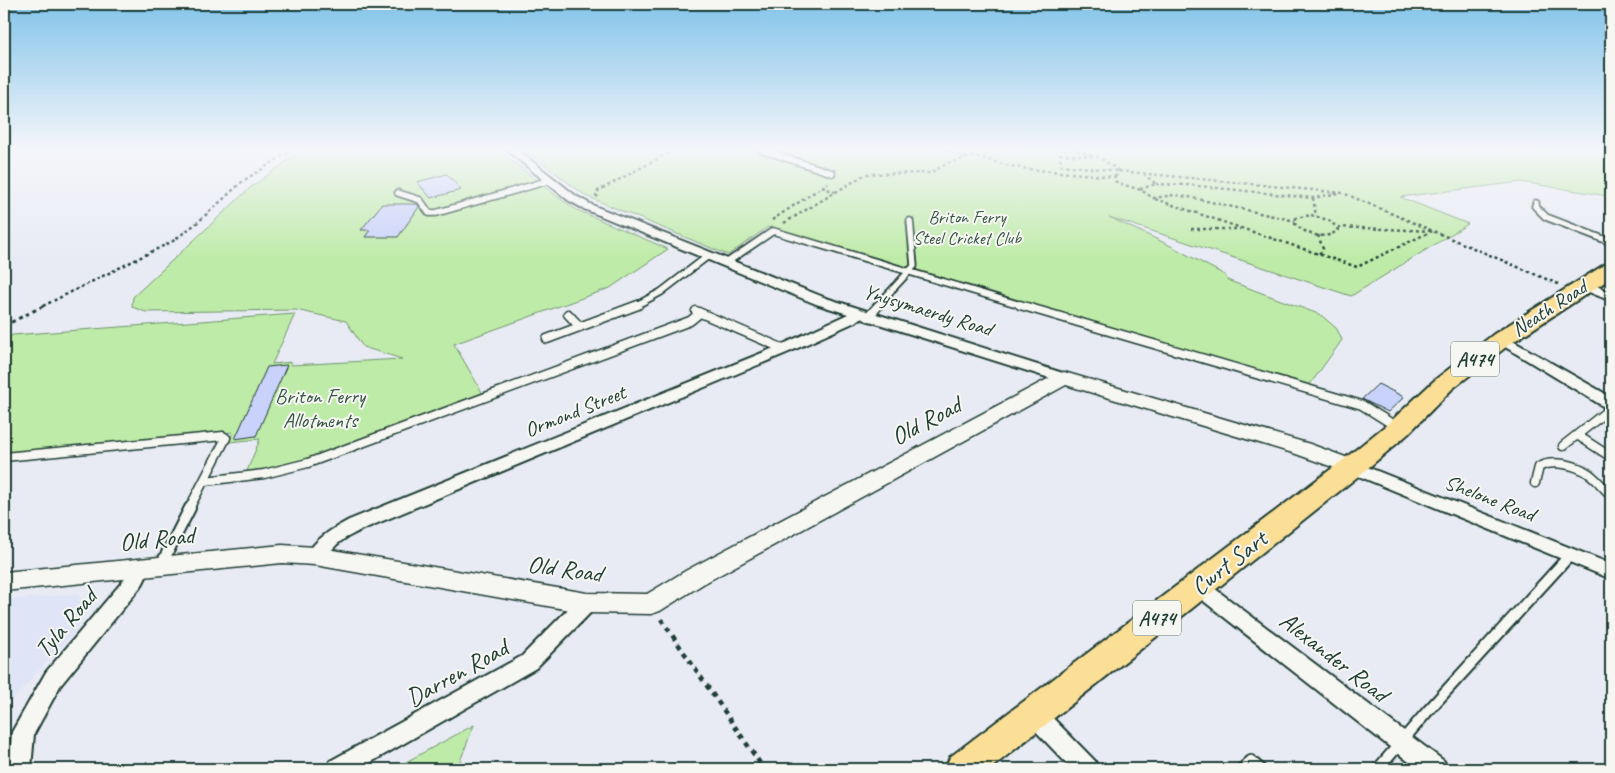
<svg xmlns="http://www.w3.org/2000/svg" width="1615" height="773" viewBox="0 0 1615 773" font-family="Caveat,sans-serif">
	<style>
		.built { fill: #dfe4f6 }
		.green { fill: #bfeba8; stroke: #6f946e }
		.building { fill: #c9d2fa; stroke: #1f3d34 }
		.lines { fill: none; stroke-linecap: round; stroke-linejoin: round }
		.service-far2-casing { stroke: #1f3d34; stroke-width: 9 }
		.service-far1-casing { stroke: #1f3d34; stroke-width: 11 }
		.service-casing { stroke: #1f3d34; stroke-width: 14 }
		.minor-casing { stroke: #1f3d34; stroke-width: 4 }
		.tertiary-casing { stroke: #1f3d34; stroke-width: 3 }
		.primary-casing { stroke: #1f3d34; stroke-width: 4 }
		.path-far2 { stroke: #1f3d34; stroke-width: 2.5; stroke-dasharray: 3 3; stroke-linecap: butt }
		.path-far1 { stroke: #1f3d34; stroke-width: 3; stroke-dasharray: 4 4; stroke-linecap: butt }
		.path { stroke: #1f3d34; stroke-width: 4.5; stroke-dasharray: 5 5; stroke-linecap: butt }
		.service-far2 { stroke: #f6f6f2; stroke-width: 5.5 }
		.service-far1 { stroke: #f6f6f2; stroke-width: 8 }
		.service { stroke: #f6f6f2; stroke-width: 10 }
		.minor { fill: #f6f6f2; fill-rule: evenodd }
		.tertiary { fill: #f6f6f2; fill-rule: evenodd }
		.primary { fill: #fbdf96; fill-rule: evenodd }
		.labels { text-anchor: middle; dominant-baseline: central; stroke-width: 4; stroke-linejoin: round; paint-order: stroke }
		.far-park-label { font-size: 18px; fill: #375745; stroke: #f6f6f2 }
		.shield { fill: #f6f6f2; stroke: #60746d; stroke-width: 1 }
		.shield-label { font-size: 20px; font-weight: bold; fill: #1f3d34 }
		.street-label { font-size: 21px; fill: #1f3d34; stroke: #f6f6f2 }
		.park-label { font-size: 21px; fill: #375745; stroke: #f6f6f2 }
		.near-street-label { font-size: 25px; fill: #1f3d34; stroke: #f6f6f2 }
	</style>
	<rect width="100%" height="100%" fill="#e8ebf4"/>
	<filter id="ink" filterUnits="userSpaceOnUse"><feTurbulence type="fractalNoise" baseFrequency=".02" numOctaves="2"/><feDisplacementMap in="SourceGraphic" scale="10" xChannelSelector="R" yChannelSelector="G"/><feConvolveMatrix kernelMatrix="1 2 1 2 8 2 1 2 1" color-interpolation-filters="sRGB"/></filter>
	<g filter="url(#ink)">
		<path class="built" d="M76 594 85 602V615L75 631 4 709V600Z"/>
		<path class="green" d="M302 150H498L562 200 577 210 668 249 610 288 454 344 483 394 308 460 267 469 247 471 260 439 229 442 233 432 4 453V344L12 335 295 314 272 364 292 362 291 365 402 359 363 347 346 321 296 310 146 312 132 307 133 297 250 188Z
			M525 150H1611V195L1608 196 1521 182 1400 197 1468 224 1351 296 1109 217 1167 244 1225 275 1227 280 1321 315 1337 329 1342 340 1309 386 812 242 768 227 728 255 586 196Z
			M474 725 457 769H393Z"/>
		<path class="building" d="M447 174 461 190 431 198 417 182Z
			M382 204H417L419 207 398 237H365L370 230H361Z
			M287 365 256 436 235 439 267 367Z
			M1378 384 1404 397 1388 412 1362 399Z"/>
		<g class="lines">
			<g class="service-far2-casing">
				<path id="service-far2" d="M762 150 832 173
					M398 193 420 200 429 213H436L551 180
					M1536 203 1535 206 1546 217 1611 242
					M726 263 773 231 1024 306
					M635 306 661 292 708 256
					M877 306 914 266 910 221"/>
			</g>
			<g class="service-far1-casing">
				<path id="service-far1" d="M1020 305 1362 405 1397 427
					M696 311 784 349
					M568 314 580 327
					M868 317 879 305
					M547 339 638 305
					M1577 435 1611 457
					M1563 446 1611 408
					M4 457 223 436 226 438 189 509
					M205 481 264 474 308 463 690 321 700 313
					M1535 483 1539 467C1552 459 1576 465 1588 473 1597 479 1603 488 1611 495"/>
			</g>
			<g class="service-casing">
				<path id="service" d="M161 565 190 508
					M1242 769 1251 761 1260 769
					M1378 769 1426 713 1571 554"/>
			</g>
			<g class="minor-casing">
				<path id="minor" d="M507 150H518L576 196 592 205 826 298 1069 375 1071 378 1069 381H1059L860 318 855 322 789 352 361 530C354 534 346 537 340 542 329 550 324 566 309 561L306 556C315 539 332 529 349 520L779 346 848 314 816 304 584 209 568 200Z
					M1584 281 1611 292V301L1579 288 1578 285 1579 282Z
					M1502 335 1611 397V409L1606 408 1497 342 1495 339 1497 336Z
					M1352 461 1611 564V579L1346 471 1344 467 1346 463Z
					M141 562 148 564 150 569 142 585 60 686 34 734 31 769H9L12 732 46 672 128 575 134 564Z
					M1199 579 1206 582 1444 761 1447 769H1418L1192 592 1190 587 1192 582Z
					M587 595 594 597 597 603 594 609 536 668 359 769H327L330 761 522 656 580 597Z
					M1033 703 1041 706 1095 761 1098 769H1072L1025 720 1022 713 1025 706Z"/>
			</g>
			<g class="tertiary-casing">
				<path id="tertiary" d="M1064 372 1310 444 1359 462 1362 467 1359 472 1352 474 1296 454 1066 385 703 584 660 611 651 614 587 613 315 565 282 563 4 591V572L282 545 315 547 587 593 647 594 687 570 1057 374Z"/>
			</g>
			<g class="primary-casing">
				<path id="primary" d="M1611 263V278L1510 344 1452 389 1408 434 1361 474 990 769H945L950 757 1343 460 1390 422 1436 379 1494 334 1604 265Z"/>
			</g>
			<path class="path-far2" d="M945 150 966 158
				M957 150 976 156
				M1077 150 1094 156
				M1060 154 1099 157 1119 171 1061 165Z
				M1119 171 1343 193 1433 231
				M1115 177 1119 171
				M1156 184 1189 185 1313 198 1339 193
				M822 187 835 192
				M1140 189 1156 184 1145 175
				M598 197 596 195 598 191 674 150
				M1313 198 1316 216
				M1155 199 1357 267 1432 231
				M1311 215 1331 221 1338 230C1325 241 1307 235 1295 224L1296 218Z
				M772 220 828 183
				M784 223 866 174 930 173 950 162 976 156 1005 165 1028 169 1115 177V181L1118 183 1141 190 1153 198 1174 195 1189 197 1295 221
				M1338 227 1433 231 1558 284
				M1191 229H1240
				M1318 235 1323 249 1319 254
				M43 306 173 241 198 222 243 181 292 150"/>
			<path class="path-far1" d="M4 326 45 305"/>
			<path class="path" d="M661 619 764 769"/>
			<use href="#service-far2" class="service-far2"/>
			<use href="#service-far1" class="service-far1"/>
			<use href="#service" class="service"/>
			<use href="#minor" class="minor"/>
			<use href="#tertiary" class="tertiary"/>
			<use href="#primary" class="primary"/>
		</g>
	</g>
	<linearGradient id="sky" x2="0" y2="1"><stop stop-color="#83c4ea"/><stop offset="0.58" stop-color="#f5f6fa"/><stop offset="1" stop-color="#f5f6fa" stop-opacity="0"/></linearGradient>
	<rect width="1615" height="258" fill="url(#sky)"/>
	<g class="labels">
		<g class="far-park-label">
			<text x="967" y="217">Briton Ferry<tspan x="967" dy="21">Steel Cricket Club</tspan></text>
		</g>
		<g class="shield">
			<rect x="1451" y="341.5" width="48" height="35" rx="4"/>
			<rect x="1133" y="600.5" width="48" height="35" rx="4"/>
		</g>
		<g class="shield-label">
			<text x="1475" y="359">A474</text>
			<text x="1157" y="618">A474</text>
		</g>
		<g class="street-label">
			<text transform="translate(1549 308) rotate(-33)">Neath Road</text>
			<text transform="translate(928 310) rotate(17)">Ynysymaerdy Road</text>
			<text transform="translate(575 411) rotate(-22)">Ormond Street</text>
			<text transform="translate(1490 498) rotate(21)">Shelone Road</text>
		</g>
		<g class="park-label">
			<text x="320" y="396">Briton Ferry<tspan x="320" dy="24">Allotments</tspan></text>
		</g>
		<g class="near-street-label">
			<text transform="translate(926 421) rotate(-28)">Old Road</text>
			<text transform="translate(157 539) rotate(-6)">Old Road</text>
			<text transform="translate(1229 563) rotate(-38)">Cwrt Sart</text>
			<text transform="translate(565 569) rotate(8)">Old Road</text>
			<text transform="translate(66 623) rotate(-50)">Tyla Road</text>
			<text transform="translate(1334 657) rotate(38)">Alexander Road</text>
			<text transform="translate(457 673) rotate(-29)">Darren Road</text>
		</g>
	</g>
	<rect width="1615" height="773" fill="none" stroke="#f6f6f2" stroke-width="20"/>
	<rect x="10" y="10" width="1595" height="753" fill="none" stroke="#1f3d34" stroke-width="2" filter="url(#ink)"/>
</svg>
